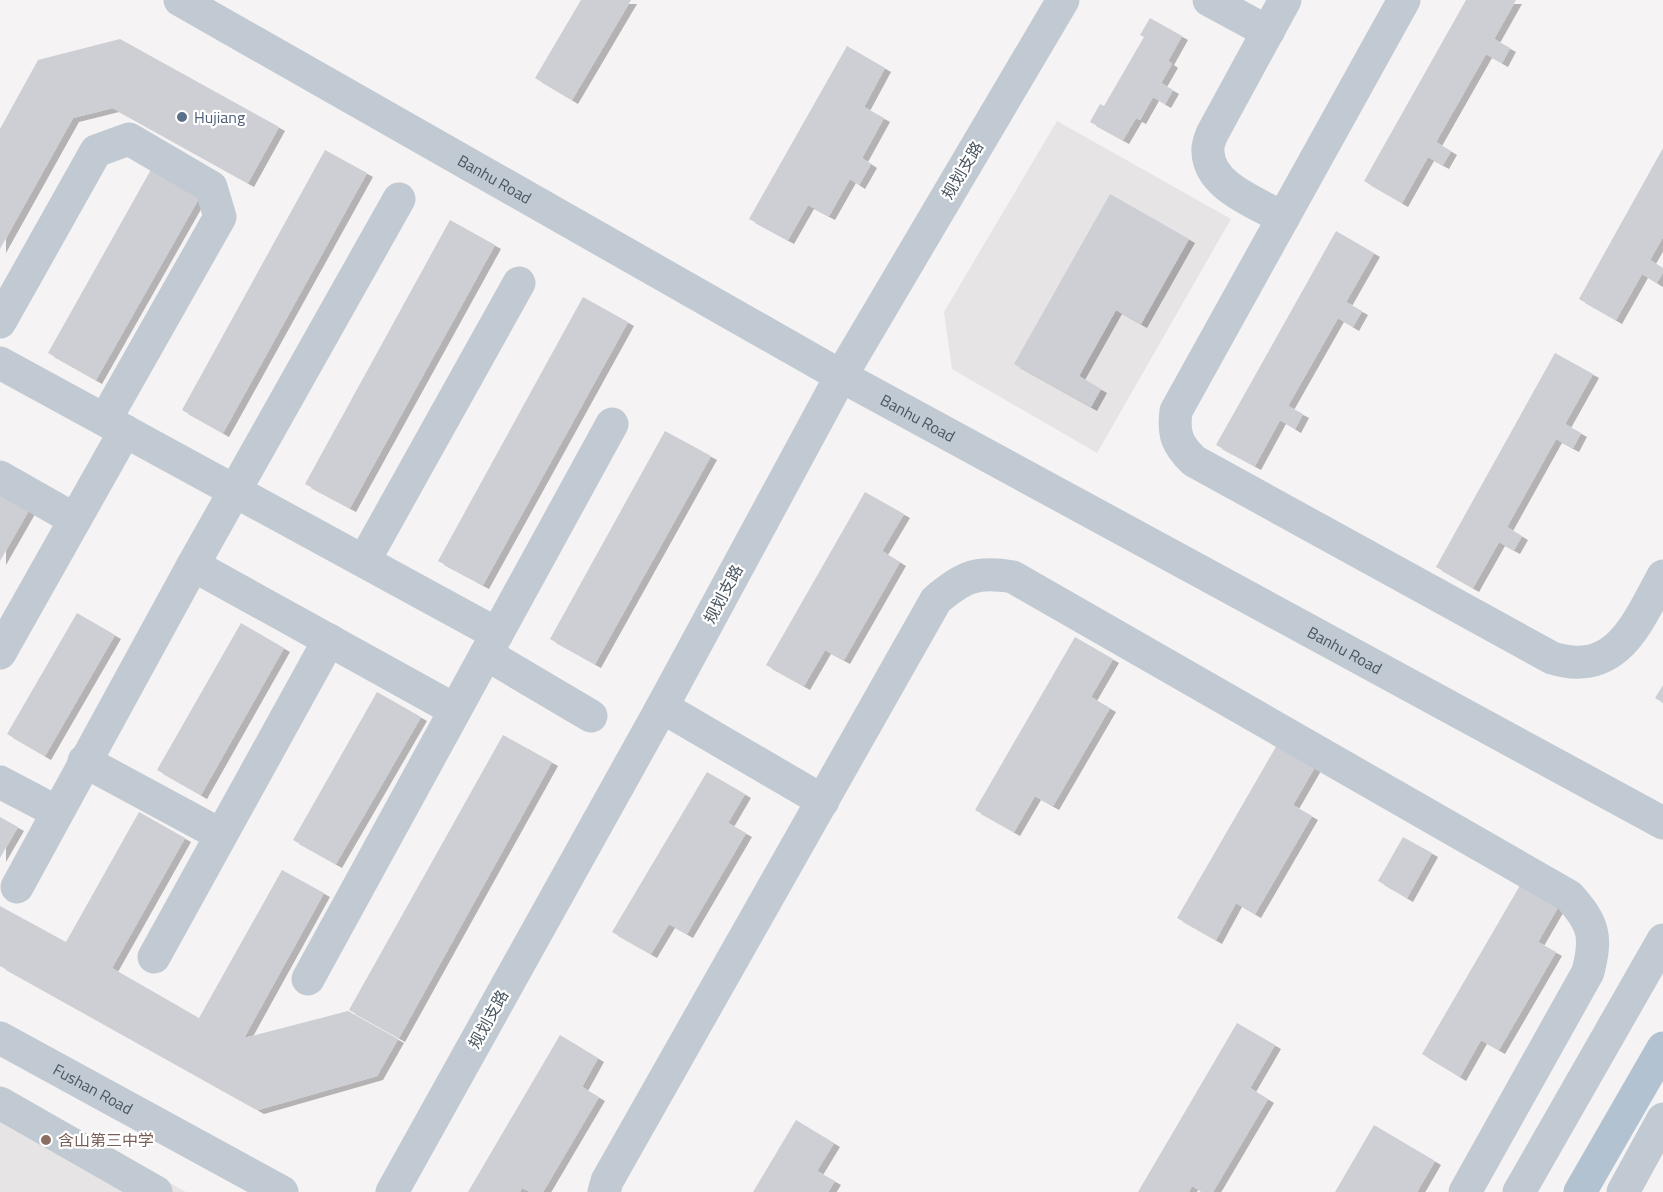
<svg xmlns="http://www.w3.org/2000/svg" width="1663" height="1192" viewBox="0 0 1663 1192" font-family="'Titillium Web','Noto Sans SC',sans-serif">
  <defs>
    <filter id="shadow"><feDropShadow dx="6" dy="4" stdDeviation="0" flood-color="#0004"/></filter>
  </defs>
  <rect width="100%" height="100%" fill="#f5f3f3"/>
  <path fill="#e6e4e5" d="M1057 121 1231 219 1097 453 952 369 944 312Z
    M0 1088 186 1192H0Z"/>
  <path fill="#cdcfd5" filter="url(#shadow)" d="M581 0H631L572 100 535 78Z
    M1466 0H1516L1494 39 1510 48 1502 63 1486 54 1436 142 1451 151 1443 165 1428 157 1402 203 1364 181Z
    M1150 18 1182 36 1168 61 1172 64 1161 83 1173 90 1165 104 1153 97 1140 120 1136 118 1123 140 1090 122 1100 104 1104 106 1144 37 1140 35Z
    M120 39 279 127 248 183 113 108 73 118 0 249V129L38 60Z
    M847 46 885 68 864 107 884 118 862 158 871 164 859 185 850 179 829 216 808 205 788 240 749 219Z
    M1663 148V237L1650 260 1663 268V272L1657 283 1642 274 1616 320 1579 299Z
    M325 150 367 173 223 433 182 410Z
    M153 166 202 193 96 380 48 353Z
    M1110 194 1189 239 1141 324 1116 310 1079 376 1101 389 1091 407 1014 364Z
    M450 220 495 245 350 508 305 484Z
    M1336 231 1374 253 1346 302 1362 311 1353 327 1338 318 1288 406 1303 414 1295 429 1280 420 1255 466 1216 445Z
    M583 297 628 322 483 585 438 561Z
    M1555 353 1593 374 1565 424 1581 433 1573 448 1556 439 1507 527 1522 536 1514 550 1499 542 1473 588 1436 567Z
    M665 431 711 456 595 664 550 639Z
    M0 487 32 505 0 561Z
    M865 492 904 514 882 551 900 562 844 660 825 650 804 686 766 665Z
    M77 613 115 635 45 756 7 734Z
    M241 623 284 648 201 795 157 770Z
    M1075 637 1113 659 1091 697 1110 708 1053 806 1035 796 1014 832 975 810Z
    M1663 685V703L1655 698Z
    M377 692 421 717 336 864 293 840Z
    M503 735 552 762 399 1038 349 1010Z
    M1277 745 1315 767 1293 805 1312 816 1255 914 1236 903 1216 940 1177 918Z
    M707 772 745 794 728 823 746 833 687 934 669 924 651 954 612 932Z
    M139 812 185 838 112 968 199 1018 282 870 324 893 244 1038 348 1011 398 1039 377 1076 258 1110 0 966V906L66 942Z
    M0 817 18 827 0 858Z
    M1403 837 1432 853 1407 898 1378 881Z
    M1522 882 1560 904 1538 942 1556 952 1499 1050 1481 1040 1460 1077 1422 1054Z
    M1237 1023 1275 1045 1250 1088 1268 1099 1213 1192H1202L1192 1186 1189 1192H1138Z
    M560 1035 598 1058 582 1087 599 1097 543 1192H530L522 1188 520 1192H468Z
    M796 1120 834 1143 817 1171 835 1181 828 1192H753Z
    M1374 1125 1435 1161 1417 1192H1335Z"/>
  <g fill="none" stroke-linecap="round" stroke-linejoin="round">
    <g stroke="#c1cad2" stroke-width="33">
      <path id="s1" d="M180 0 841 376 1663 823"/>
      <path d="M1209 0 1268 32"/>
      <path d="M1404 0 1176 411C1173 434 1177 445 1194 461L1552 658C1617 678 1637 623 1663 576"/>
      <path d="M1283 218C1258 203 1209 187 1208 152 1207 146 1210 139 1212 134L1285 0"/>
      <path d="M0 322 96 151 129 139 211 187 220 217 105 420"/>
      <path d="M0 363 497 634"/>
      <path d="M0 477 74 519"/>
      <path d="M364 561 519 283"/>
      <path d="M193 565 455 710"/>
      <path d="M0 653 125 431"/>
      <path d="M486 654 591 716"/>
      <path d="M662 707 823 801"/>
      <path d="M84 761 221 835"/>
      <path d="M0 782 57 812"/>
      <path d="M17 887 193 565 399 199"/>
      <path d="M154 957 329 640"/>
      <path d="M308 979 612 424"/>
      <path id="s2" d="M0 1038 282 1192"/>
      <path d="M0 1103 156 1192"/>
      <path d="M392 1192 662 707 841 376 1063 0"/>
      <path d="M604 1192 607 1181 936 600C964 576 977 571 1013 577L1569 896C1594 924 1597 936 1588 972L1465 1192"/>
      <path d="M1519 1192 1663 940"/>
      <path d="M1623 1192 1663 1119"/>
    </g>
    <path stroke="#b3c2d1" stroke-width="33" d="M1580 1192 1663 1048"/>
  </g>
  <circle fill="#5c6f8a" stroke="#fff" stroke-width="2" cx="182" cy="117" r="6"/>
  <circle fill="#8d6e63" stroke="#fff" stroke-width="2" cx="46" cy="1140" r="6"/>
  <g text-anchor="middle" stroke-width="4.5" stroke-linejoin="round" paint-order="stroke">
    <g font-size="16" fill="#4e5e75" stroke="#fff" text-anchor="start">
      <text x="194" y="123">Hujiang</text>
    </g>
    <g font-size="16" fill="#4a5661" stroke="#fff">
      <text transform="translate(962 170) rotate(-59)" y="6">规划支路</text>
      <text dy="6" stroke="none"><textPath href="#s1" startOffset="362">Banhu Road</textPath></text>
      <text dy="6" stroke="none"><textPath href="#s1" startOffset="848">Banhu Road</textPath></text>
      <text transform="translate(723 594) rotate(-62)" y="6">规划支路</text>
      <text dy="6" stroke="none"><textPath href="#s1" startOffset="1334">Banhu Road</textPath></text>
      <text transform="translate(488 1019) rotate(-61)" y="6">规划支路</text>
      <text dy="6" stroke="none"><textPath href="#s2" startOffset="106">Fushan Road</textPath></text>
    </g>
    <g font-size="16" fill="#785e54" stroke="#fff" text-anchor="start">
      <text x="58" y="1146">含山第三中学</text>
    </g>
  </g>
</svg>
